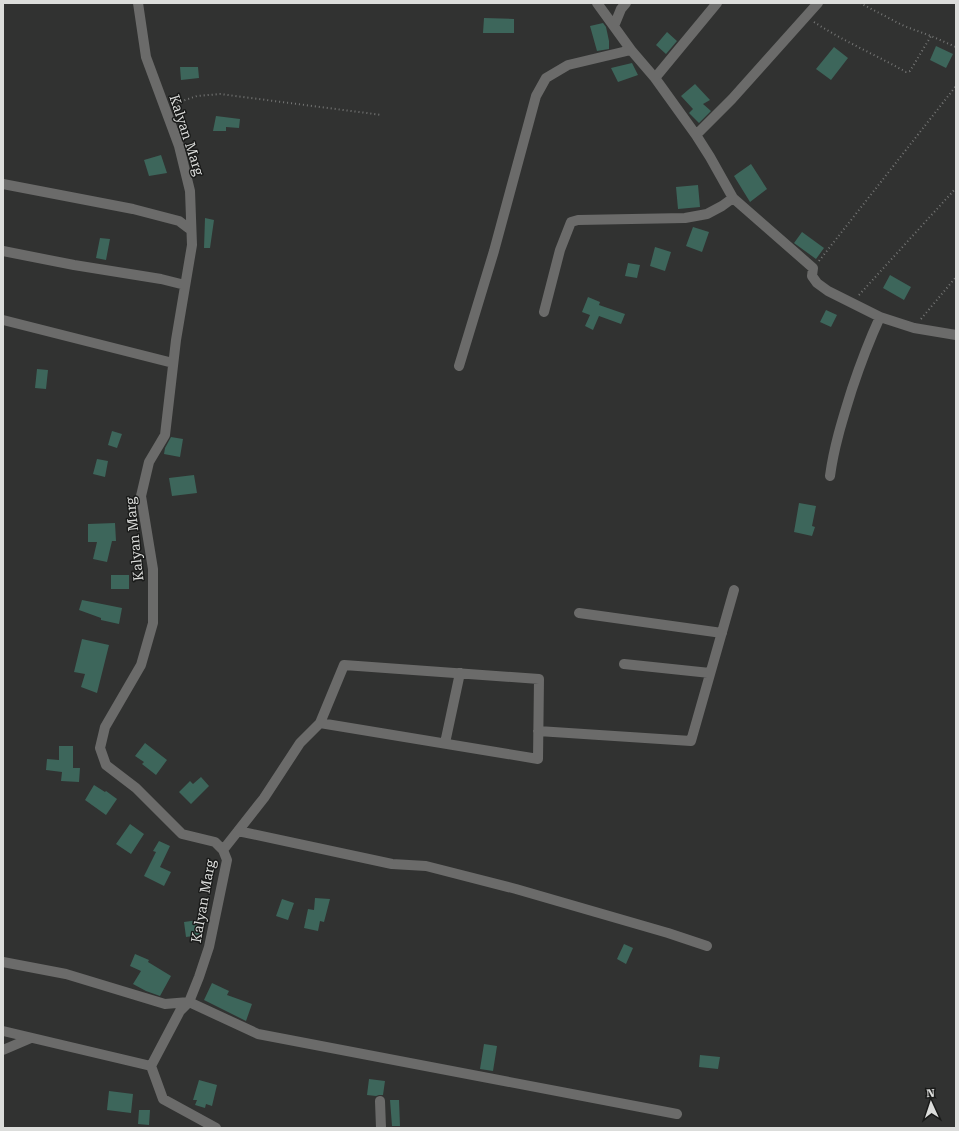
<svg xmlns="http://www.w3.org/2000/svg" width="959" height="1131" viewBox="0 0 959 1131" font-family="'Roboto Serif',serif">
  <rect width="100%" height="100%" fill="#313231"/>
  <path fill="#3d665b" d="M484 18 514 19V33H483Z
    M603 23 606 27 609 41V49L597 51 590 26Z
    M667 32 677 41 666 54 656 45Z
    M936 46 953 54 946 68 930 60Z
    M834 47 848 58 831 80 816 69Z
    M632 63 638 75 618 82 611 68Z
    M180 67H198L199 78 181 80Z
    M695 84 710 100 703 104 711 111 699 123 689 113 693 109 681 96Z
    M216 116 240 119 239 128 226 127V131H213Z
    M161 155 167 173 149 176 144 160Z
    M751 164 767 189 750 202 734 176Z
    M698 185 700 207 678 209 676 187Z
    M205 218 214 220 210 248H204Z
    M693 227 709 232 702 252 686 246Z
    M802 232 824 248 816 259 794 243Z
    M100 238 110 239 106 260 96 258Z
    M655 247 671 252 665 271 650 266Z
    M628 263 640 265 637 278 625 276Z
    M890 275 911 287 904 300 883 288Z
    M588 297 600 302 599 305 625 314 621 324 599 316 593 330 585 326 590 315 582 312Z
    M826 310 837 315 831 327 820 322Z
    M37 369 48 370 46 389 35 388Z
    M112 431 122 434 117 448 108 445Z
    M171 437 183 439 180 457 164 454 165 448Z
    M97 459 108 461 105 477 93 474Z
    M194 475 197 493 172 496 169 478Z
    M799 503 816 506 812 526 815 527 812 536 794 532Z
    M115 523 116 541H112L107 562 93 559 97 542H88V524Z
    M111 575H129V589H111Z
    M82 600 122 608 119 624 101 620V618L79 610Z
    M82 639 109 645 97 693 81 687 85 674 74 672Z
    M145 743 167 760 156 775 142 764 144 762 135 756Z
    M59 746H73V768H80L79 782 61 781 62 772 46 770 47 759 59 760Z
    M201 777 209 786 191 804 179 792 190 781 193 784Z
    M94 785 105 792 106 791 117 799 106 815 85 800Z
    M130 824 144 834 131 854 116 844Z
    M159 841 170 846 160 867 171 872 164 886 144 876 156 852 153 851Z
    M315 898 330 899 324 922 320 921 318 931 304 928 308 909 314 910Z
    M282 899 294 903 288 920 276 916Z
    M198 920 200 935 186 937 184 922Z
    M624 944 633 948 626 964 617 959Z
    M135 954 149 960 148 962 171 976 160 996 146 991 133 984 141 971 130 966Z
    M212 983 229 991 227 995 252 1004 246 1021 204 1000Z
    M484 1044 497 1046 493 1071 480 1069Z
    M700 1055 720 1057 718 1069 699 1067Z
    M369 1079 385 1081 383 1095H379L376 1096 367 1095Z
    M199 1080 217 1085 212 1106 206 1104 205 1108 195 1105 197 1100H193Z
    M109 1091 133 1094 131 1113 107 1110Z
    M390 1100H399L400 1126H392Z
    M139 1110H150L149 1125 138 1124Z"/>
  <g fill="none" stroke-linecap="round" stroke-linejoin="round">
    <path stroke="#757675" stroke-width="2" stroke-dasharray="1 3" stroke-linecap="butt" d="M860 3 904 26 931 36 956 47
      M814 22C843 41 876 55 906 72L910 71 931 36
      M173 104 197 96 220 94 382 115
      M819 261 956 86
      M859 295 956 188
      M921 319 956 277"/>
    <path stroke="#6b6b6a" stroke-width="10" d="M138 3 146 57 179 146 190 191 192 245 176 340 165 435 149 462 141 496 153 569V623L141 665 105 727 100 748 106 765 136 788 182 834 215 842 223 850 227 860 209 947 199 977 189 1002 180 1011 151 1066 163 1099 216 1128
      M597 3 631 50 655 78 696 135 710 157 733 198 813 268 812 276 817 283 828 291 880 317 914 328 956 335
      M614 26 621 9 626 3
      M655 78 717 3
      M696 135 732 99 818 3
      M3 184 133 209 179 221 191 230
      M3 251 74 265 161 279 185 285
      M544 312 560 250 571 222 578 220 685 218 707 214 722 206 733 198
      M3 320 173 363
      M459 366 494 251 536 96 546 78 568 65 631 50
      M830 476C834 446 843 418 852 389 860 365 869 341 880 317
      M579 613 722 633
      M624 664 710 673
      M538 731 691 741 734 590
      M445 743 460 673
      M238 831 392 864 426 866 516 889 668 933 707 946
      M223 850 264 798 300 743 320 723 344 665 539 679 538 759 320 723
      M3 962 66 974 165 1004 189 1002 258 1034 677 1114
      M3 1031 151 1066
      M3 1050 31 1038
      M380 1101 381 1128"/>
  </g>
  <g text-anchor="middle" stroke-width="3" stroke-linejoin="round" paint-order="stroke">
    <g font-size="14" fill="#dcdddb" stroke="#191a19">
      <text transform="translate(187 135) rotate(72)" y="5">Kalyan Marg</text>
      <text transform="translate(134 539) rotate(-96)" y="5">Kalyan Marg</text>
      <text transform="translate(203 901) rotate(-80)" y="5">Kalyan Marg</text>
    </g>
  </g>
  <rect width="959" height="1131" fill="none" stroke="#dcdddb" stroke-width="8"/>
  <g transform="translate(931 1103) rotate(357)" stroke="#191a19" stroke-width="3" paint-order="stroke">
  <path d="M0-3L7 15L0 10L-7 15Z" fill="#dcdddb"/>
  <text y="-6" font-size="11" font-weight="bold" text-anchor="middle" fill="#dcdddb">N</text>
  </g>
</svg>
